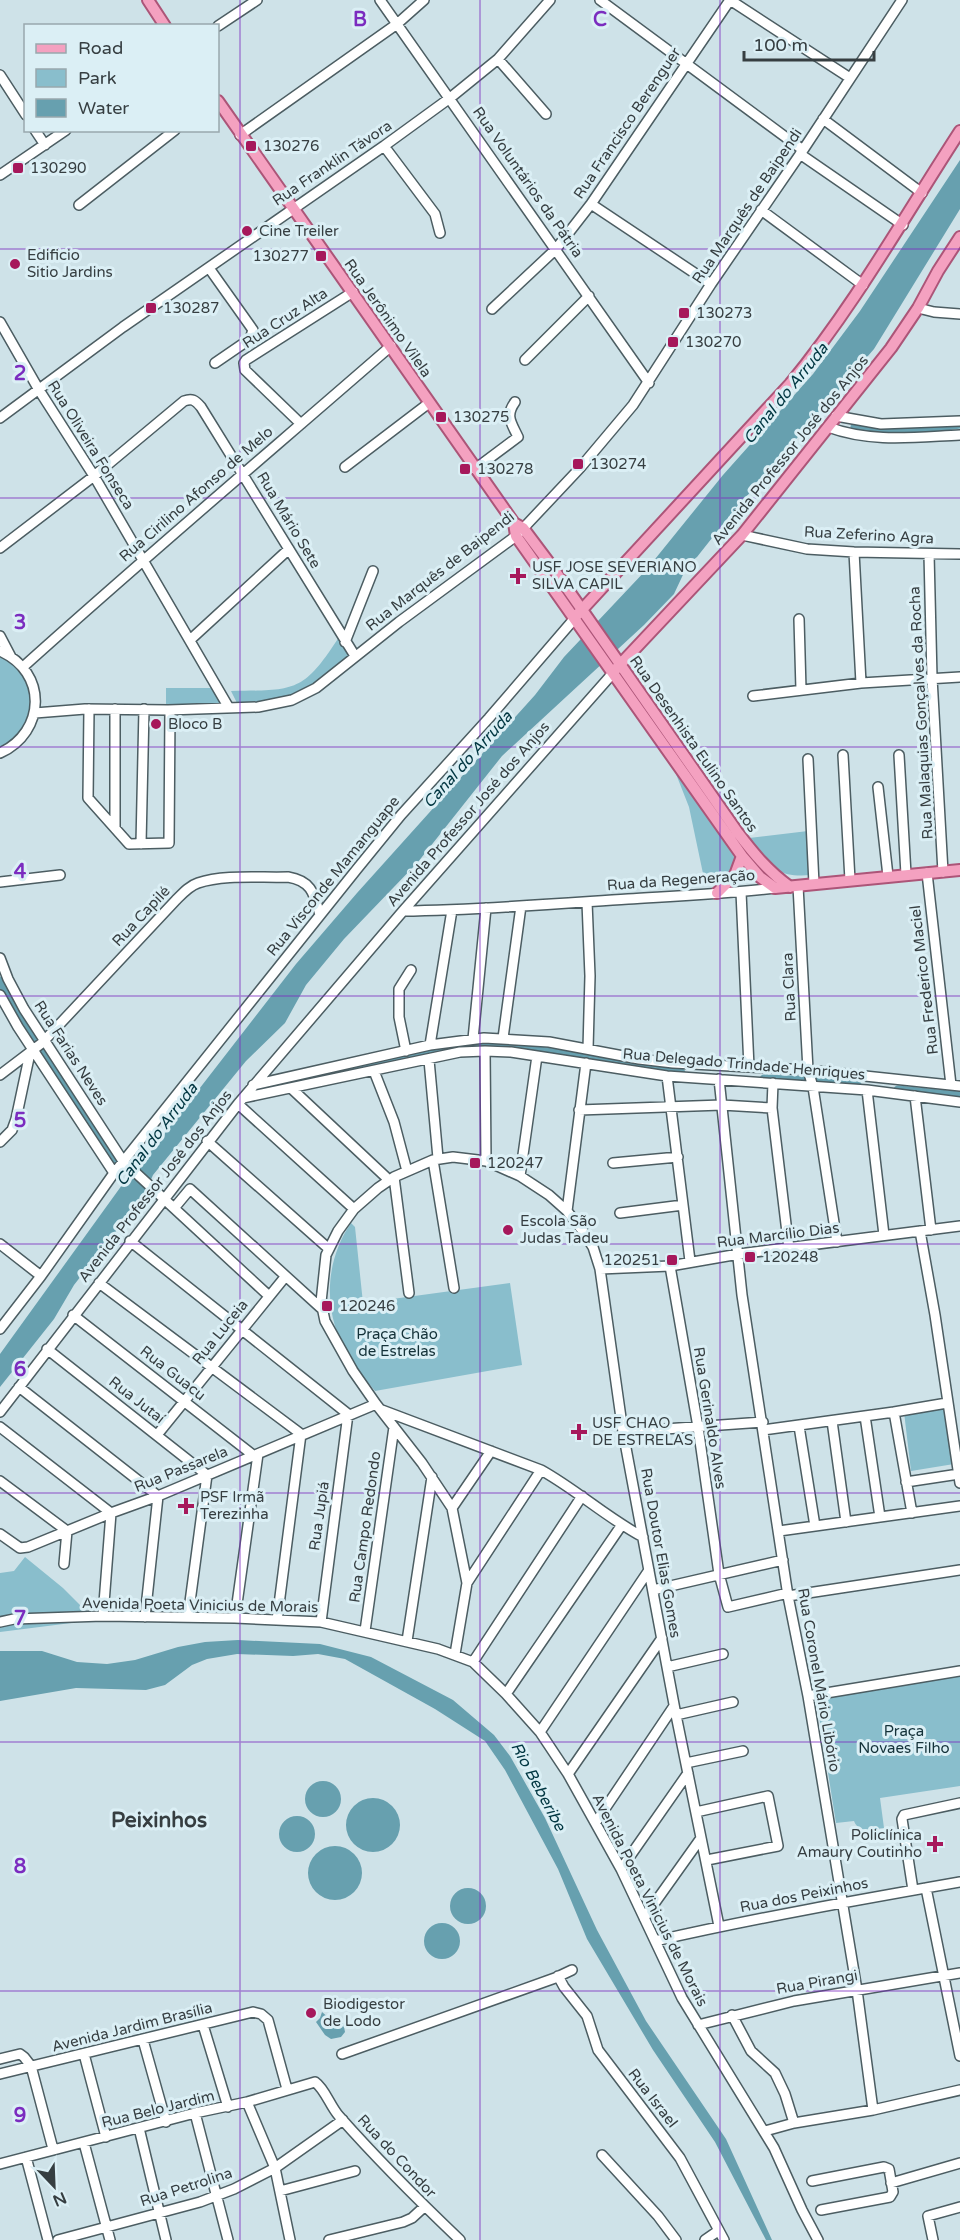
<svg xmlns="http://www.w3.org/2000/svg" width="960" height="2240" viewBox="0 0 960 2240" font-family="'Varela Round',sans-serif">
  <rect width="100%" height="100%" fill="#cee2e8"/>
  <path fill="#89becc" d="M339 637 349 654 347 660 313 688 282 701 238 705 231 691C295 690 303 693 339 637Z
    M0 651 32 683 33 719 0 753Z
    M166 688H215L223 703 218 705H166Z
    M679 771C691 789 735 844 735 862 734 871 729 876 723 882L705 883 689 807 676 774Z
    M808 831 811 875C774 878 770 865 749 838Z
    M351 1223 355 1227 363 1303 510 1283 522 1365 375 1391C366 1380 357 1370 350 1358 323 1317 323 1264 351 1223Z
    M945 1405 954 1464 911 1471 904 1412Z
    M25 1557 63 1588 95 1620 0 1632V1573L14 1571Z
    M960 1674V1786L880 1798 884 1828C872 1829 859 1834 854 1821L836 1823 817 1703 819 1700Z"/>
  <path fill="#67a0af" d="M960 160V209L874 349 727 519 697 557 688 564 674 594 644 625 502 756 418 862 344 939 306 985 285 1023 246 1061 153 1175 144 1195 74 1285 54 1319 0 1387V1354L122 1185 141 1164 296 964 357 893 535 695 564 657 647 569 723 475 813 374 860 311Z
    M238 1640 320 1644 371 1657 453 1700 494 1735 510 1756 545 1818 597 1930 646 2021 726 2139 772 2240H766L715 2142 653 2050 587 1939 558 1869 505 1770 485 1741 435 1709 345 1659 318 1654 293 1656 237 1654 207 1659 192 1665 165 1685 146 1690 76 1688 0 1701V1651H42L77 1662 107 1664 135 1660 178 1647 205 1642Z
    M305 1799a18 18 0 1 1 36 0a18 18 0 1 1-36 0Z
    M346 1825a27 27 0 1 1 54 0a27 27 0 1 1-54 0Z
    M279 1834a18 18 0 1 1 36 0a18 18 0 1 1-36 0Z
    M308 1873a27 27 0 1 1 54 0a27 27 0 1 1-54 0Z
    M450 1906a18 18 0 1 1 36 0a18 18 0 1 1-36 0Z
    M424 1941a18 18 0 1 1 36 0a18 18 0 1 1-36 0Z
    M322 2012 330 2019 337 2018 343 2022 345 2032 341 2037 331 2039 325 2035 316 2022 320 2018Z"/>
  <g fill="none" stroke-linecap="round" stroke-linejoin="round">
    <path stroke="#67a0af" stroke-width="9" d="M855 427C882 434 890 430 917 428 931 427 945 427 960 424
      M0 981 4 992 113 1160
      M339 1070 430 1051 477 1045 514 1047 681 1073
      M764 1079 813 1081 857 1085
      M898 1090 960 1096"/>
    <defs>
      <path id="minor" d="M380 0 649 383
        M600 0 803 150
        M730 0 850 78
        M218 26 257 0
        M498 59 546 114
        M0 75 26 115
        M823 119 922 193
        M35 130 45 145
        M240 135 397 24 424 0
        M384 146 435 214 440 233
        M800 154 903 225
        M0 175 66 130
        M591 204 711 284
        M79 205 175 130
        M761 210 863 285
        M209 268 253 330 250 339 215 363
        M918 308 934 312 960 314
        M492 309 556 249 591 204 730 0
        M0 322 39 390 94 476 229 708
        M525 360 589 296
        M836 416 881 424 960 421
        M0 418 123 327 384 146 450 98 498 59 550 0
        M301 424 245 370 244 363 246 360 353 292
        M828 427C871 443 915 437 960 435
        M345 467 429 403
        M475 469 518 437C511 422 505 416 515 402
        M742 535 807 549 854 552 960 554
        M0 548 94 476 184 401C192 398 195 400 201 407L355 656
        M854 552 861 683
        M929 554 932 678 943 872
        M799 619 801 690
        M0 636 11 657
        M190 640 289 549
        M345 642 373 571
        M0 651C48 672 46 732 0 753
        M23 667C144 558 268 453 391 346
        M753 696 861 683 960 677
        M89 709 88 798 129 844 169 843 170 710
        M35 713 85 709 168 710 258 707 292 700 316 688 399 622 516 536 580 468 633 405 711 284 803 150 902 0
        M843 755 850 880
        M899 755 906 874
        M808 759 814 884
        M878 787 888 876
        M115 828V709
        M141 844 144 709
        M927 873 951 1085
        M0 882 60 875
        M798 886 808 1070 813 1087 837 1242
        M741 892 749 1067
        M587 902 590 976 588 1049
        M403 911C478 910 553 904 628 899 677 896 726 894 775 888
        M0 958 8 979 24 1009 123 1161 269 1296
        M0 995 18 1027 114 1173
        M503 1038 521 906
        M473 1039 486 908
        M430 1045 452 910
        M406 1051 399 1017V989L411 970
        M485 1051 486 1161
        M429 1060 438 1158
        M374 1071 394 1122 407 1171
        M0 1075 42 1043 176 900C183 893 189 886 198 883 224 874 261 878 288 877 312 881 314 894 320 915
        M667 1076 690 1261
        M719 1079 742 1295 788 1596 808 1696 857 1990 873 2110
        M773 1083 772 1108 789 1249
        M253 1085 430 1045 484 1038 549 1042 639 1059 673 1063 808 1070 960 1086
        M292 1089 389 1180
        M867 1090 884 1235
        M915 1096 931 1230
        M243 1098 460 1052 485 1051 511 1052 667 1076 867 1090 960 1102
        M238 1104 354 1209
        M579 1110 722 1105 772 1108
        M207 1141 329 1249
        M0 1142 12 1130 16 1119 30 1053
        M433 1160 454 1288
        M613 1163 678 1157
        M520 1176 537 1056
        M394 1177 409 1293
        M175 1207 190 1189 322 1309
        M567 1211 586 1063
        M620 1213 683 1205
        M920 1231 935 1315 960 1483
        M130 1241 348 1414 321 1622
        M0 1244 41 1276
        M670 1266 698 1427 719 1574 728 1607 788 1593
        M600 1269 670 1266 739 1254 960 1226
        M99 1283 301 1434 277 1620
        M73 1315 253 1455
        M0 1329 41 1276 114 1173 357 869 401 815 489 718 575 618
        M47 1349 207 1475 188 1617
        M19 1387 158 1496 145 1617
        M382 1410 541 1470C577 1490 607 1518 643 1537
        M0 1412 238 1104 403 911 613 673
        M894 1412 912 1513
        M865 1416 880 1517
        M832 1421 846 1522
        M799 1426 815 1526
        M0 1427 111 1513 103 1616
        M763 1430 894 1412 947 1403
        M623 1432 763 1422
        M157 1435 285 1277
        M0 1481 67 1531 64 1564
        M906 1482 959 1474
        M452 1508 491 1451
        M779 1531 960 1506
        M0 1534 20 1548 28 1547 111 1513 158 1496 376 1404
        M467 1583 541 1470
        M653 1590 783 1560
        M788 1596 960 1570
        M235 1618 258 1454
        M0 1622 14 1619 103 1616 235 1618 321 1622 438 1649 473 1662 506 1694 540 1732 568 1774 621 1869 682 1998 774 2148 802 2210 818 2240
        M365 1631 394 1427
        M407 1641 432 1477
        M455 1654 467 1583 452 1508 422 1463 376 1404 353 1371 325 1321 321 1302 326 1255 338 1231 354 1209 378 1188 394 1177 433 1160 453 1157 486 1161 520 1176 549 1195 567 1211 582 1230 593 1247 600 1269 623 1432 676 1715 719 1926
        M473 1662 582 1496
        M667 1667 723 1654
        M506 1694 621 1526
        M808 1696 960 1671
        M676 1715 733 1702
        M540 1732 649 1570
        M686 1763 743 1751
        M568 1774 662 1638
        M696 1812 768 1796 778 1846 707 1860
        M596 1822 674 1706
        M621 1869 688 1773
        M926 1888 960 2056
        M913 1890 902 1819 904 1815 960 1803
        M644 1918 701 1838
        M655 1941C756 1918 858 1900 960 1882
        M558 1976 564 1987 587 2016 598 2050 680 2158 724 2240
        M732 2015 751 2051 775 2073 785 2094 794 2123
        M203 2025 228 2107
        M698 2025 794 2001 960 1973
        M143 2040 166 2122
        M84 2054 106 2137
        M342 2054 555 1978 572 1970
        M0 2059 20 2054 24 2057 31 2066 53 2149
        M0 2074 253 2012 261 2014 268 2020 287 2089
        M247 2102 275 2168 290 2240
        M195 2113 228 2240
        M139 2128 166 2240
        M765 2131 794 2123 873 2110 960 2090
        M84 2143 110 2240
        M602 2155 658 2216 676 2240
        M26 2157 48 2240
        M0 2164 195 2113 247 2102 315 2082C325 2089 330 2106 339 2116 377 2159 418 2200 460 2240
        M812 2181 884 2167 889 2169 893 2192 890 2197 821 2210
        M891 2183 960 2163
        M280 2191 355 2171
        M58 2240 200 2202 234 2189 275 2168 343 2120
        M329 2240 403 2222 412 2218 424 2207
        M705 2240 718 2231
        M933 2240 928 2216 960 2207"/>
      <path id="major" d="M148 0 165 26
        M218 101 514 523 523 528 550 564 738 833C754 854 768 871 790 887
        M514 523 516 536 742 856 760 877 775 888 960 870
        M577 615 790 384C855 305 904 217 960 131
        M615 670 742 535 891 348 918 308 938 271 960 237
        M717 893 735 875 742 856"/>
    </defs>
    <use href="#minor" stroke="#4c5d62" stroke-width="12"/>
    <use href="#major" stroke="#ac5578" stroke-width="14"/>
    <use href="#minor" stroke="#fff" stroke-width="9"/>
    <use href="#major" stroke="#f4a1c0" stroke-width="10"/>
  </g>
  <path fill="none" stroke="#7b2cbf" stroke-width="1.5" stroke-opacity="0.55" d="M240 0V2240M480 0V2240M720 0V2240M0 249H960M0 498H960M0 747H960M0 996H960M0 1244H960M0 1493H960M0 1742H960M0 1991H960"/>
  <g fill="#a6185b" stroke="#dbeff5" stroke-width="2">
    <rect x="245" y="140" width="12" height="12" rx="3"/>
    <rect x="12" y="162" width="12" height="12" rx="3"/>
    <circle cx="247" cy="231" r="6"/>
    <rect x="315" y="250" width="12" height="12" rx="3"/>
    <circle cx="15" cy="264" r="6"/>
    <rect x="145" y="302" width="12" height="12" rx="3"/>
    <rect x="678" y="307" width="12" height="12" rx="3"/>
    <rect x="667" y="336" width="12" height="12" rx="3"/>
    <rect x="435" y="411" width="12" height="12" rx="3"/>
    <rect x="572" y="458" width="12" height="12" rx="3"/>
    <rect x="459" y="463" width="12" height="12" rx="3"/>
    <path d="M515 567h6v6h6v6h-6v6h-6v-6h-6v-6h6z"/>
    <circle cx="156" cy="724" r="6"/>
    <rect x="469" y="1157" width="12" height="12" rx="3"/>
    <circle cx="508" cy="1230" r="6"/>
    <rect x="744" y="1251" width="12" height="12" rx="3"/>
    <rect x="666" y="1254" width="12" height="12" rx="3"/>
    <rect x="321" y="1300" width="12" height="12" rx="3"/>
    <path d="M576 1423h6v6h6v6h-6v6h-6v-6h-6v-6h6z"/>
    <path d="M183 1497h6v6h6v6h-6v6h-6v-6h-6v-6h6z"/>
    <path d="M932 1835h6v6h6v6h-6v6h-6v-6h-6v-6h6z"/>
    <circle cx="311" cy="2013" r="6"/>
  </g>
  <g text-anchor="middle" stroke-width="6" stroke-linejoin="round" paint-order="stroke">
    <g font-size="15" fill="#363e41" stroke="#dbeff5">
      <text transform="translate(627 123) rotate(-56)" y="5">Rua Francisco Berenguer</text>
      <text transform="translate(332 163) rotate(-34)" y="5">Rua Franklin Távora</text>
      <text transform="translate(528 182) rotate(55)" y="5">Rua Voluntários da Pátria</text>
      <text transform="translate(747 206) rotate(-56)" y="5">Rua Marquês de Baipendi</text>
      <text transform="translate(285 318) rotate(-33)" y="5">Rua Cruz Alta</text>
      <text transform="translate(388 318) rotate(55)" y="5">Rua Jerônimo Vilela</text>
      <text transform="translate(91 445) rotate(58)" y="5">Rua Oliveira Fonseca</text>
      <text transform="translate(790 450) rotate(-51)" y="5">Avenida Professor José dos Anjos</text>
      <text transform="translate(196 494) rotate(-41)" y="5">Rua Cirilino Afonso de Melo</text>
      <text transform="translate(289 520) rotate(59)" y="5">Rua Mário Sete</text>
      <text transform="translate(869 535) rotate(3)" y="5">Rua Zeferino Agra</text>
      <text transform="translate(440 571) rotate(-38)" y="5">Rua Marquês de Baipendi</text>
      <text transform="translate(921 713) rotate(-93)" y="5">Rua Malaquias Gonçalves da Rocha</text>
      <text transform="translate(694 744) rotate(55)" y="5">Rua Desenhista Eulino Santos</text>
      <text transform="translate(468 814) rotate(-49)" y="5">Avenida Professor José dos Anjos</text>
      <text transform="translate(333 876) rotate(-51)" y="5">Rua Visconde Mamanguape</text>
      <text transform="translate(681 880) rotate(-4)" y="5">Rua da Regeneração</text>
      <text transform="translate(141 916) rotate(-47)" y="5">Rua Capilé</text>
      <text transform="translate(924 980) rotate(-97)" y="5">Rua Frederico Maciel</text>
      <text transform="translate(789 987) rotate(-93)" y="5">Rua Clara</text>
      <text transform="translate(71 1053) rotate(57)" y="5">Rua Farias Neves</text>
      <text transform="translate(744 1064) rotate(5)" y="5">Rua Delegado Trindade Henriques</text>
      <text transform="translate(155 1186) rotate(-52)" y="5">Avenida Professor José dos Anjos</text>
      <text transform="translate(778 1235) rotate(-7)" y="5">Rua Marcílio Dias</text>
      <text transform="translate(220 1332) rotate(-51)" y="5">Rua Luceia</text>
      <text transform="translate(173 1373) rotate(38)" y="5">Rua Guacu</text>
      <text transform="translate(137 1400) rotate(38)" y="5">Rua Jutaí</text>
      <text transform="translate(710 1418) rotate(81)" y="5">Rua Gerinaldo Alves</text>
      <text transform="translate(181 1469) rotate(-22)" y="5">Rua Passarela</text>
      <text transform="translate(319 1516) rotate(-82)" y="5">Rua Jupiá</text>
      <text transform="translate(365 1527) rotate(-82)" y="5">Rua Campo Redondo</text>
      <text transform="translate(661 1553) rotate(80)" y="5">Rua Doutor Elias Gomes</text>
      <text transform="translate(200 1605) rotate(1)" y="5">Avenida Poeta Vinicius de Morais</text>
      <text transform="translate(819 1680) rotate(80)" y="5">Rua Coronel Mário Libório</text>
      <text transform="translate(804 1895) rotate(-11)" y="5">Rua dos Peixinhos</text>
      <text transform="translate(650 1900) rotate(63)" y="5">Avenida Poeta Vinicius de Morais</text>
      <text transform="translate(817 1982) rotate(-10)" y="5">Rua Pirangi</text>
      <text transform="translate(132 2027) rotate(-14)" y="5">Avenida Jardim Brasília</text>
      <text transform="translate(653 2098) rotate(52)" y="5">Rua Israel</text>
      <text transform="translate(158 2109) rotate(-14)" y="5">Rua Belo Jardim</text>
      <text transform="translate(397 2156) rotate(47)" y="5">Rua do Condor</text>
      <text transform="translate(186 2187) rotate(-18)" y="5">Rua Petrolina</text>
    </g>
    <g font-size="15" fill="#363e41" stroke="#dbeff5" text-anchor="start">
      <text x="263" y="151">130276</text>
      <text x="30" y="173">130290</text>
      <text x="259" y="236">Cine Treiler</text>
      <text x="27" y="260">Edificio<tspan x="27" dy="17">Sitio Jardins</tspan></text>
      <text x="309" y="261" text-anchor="end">130277</text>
      <text x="163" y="313">130287</text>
      <text x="696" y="318">130273</text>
      <text x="685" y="347">130270</text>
      <text x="453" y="422">130275</text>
      <text x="590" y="469">130274</text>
      <text x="477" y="474">130278</text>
      <text x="532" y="572">USF JOSE SEVERIANO<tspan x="532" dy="17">SILVA CAPIL</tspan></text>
      <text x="168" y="729">Bloco B</text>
      <text x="487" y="1168">120247</text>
      <text x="520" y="1226">Escola São<tspan x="520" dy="17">Judas Tadeu</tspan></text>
      <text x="762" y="1262">120248</text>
      <text x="660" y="1265" text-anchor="end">120251</text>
      <text x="339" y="1311">120246</text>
      <text x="592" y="1428">USF CHAO<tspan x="592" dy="17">DE ESTRELAS</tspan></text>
      <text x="200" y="1502">PSF Irmã<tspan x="200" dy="17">Terezinha</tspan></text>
      <text x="922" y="1840" text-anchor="end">Policlínica<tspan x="922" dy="17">Amaury Coutinho</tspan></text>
      <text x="323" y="2009">Biodigestor<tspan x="323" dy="17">de Lodo</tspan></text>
    </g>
    <g font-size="15" fill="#143239" stroke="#dbeff5">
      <text x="397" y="1339">Praça Chão<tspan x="397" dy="17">de Estrelas</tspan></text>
      <text x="904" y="1736">Praça<tspan x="904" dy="17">Novaes Filho</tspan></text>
    </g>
    <g font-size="16" font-style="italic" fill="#003641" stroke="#dbeff5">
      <text transform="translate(785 393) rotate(-51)" y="6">Canal do Arruda</text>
      <text transform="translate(467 759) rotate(-48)" y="6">Canal do Arruda</text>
      <text transform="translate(156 1134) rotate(-53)" y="6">Canal do Arruda</text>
      <text transform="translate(539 1786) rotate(62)" y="6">Rio Beberibe</text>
    </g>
    <g font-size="21" font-weight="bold" fill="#363e41" stroke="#dbeff5">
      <text x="159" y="1827">Peixinhos</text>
    </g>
  </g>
  <g font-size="20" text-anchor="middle" font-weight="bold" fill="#7b2cbf" stroke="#dbeff5" stroke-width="6" stroke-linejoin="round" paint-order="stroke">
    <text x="360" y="26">B</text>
    <text x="600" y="26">C</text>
    <text x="20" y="380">2</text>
    <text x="20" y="629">3</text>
    <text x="20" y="878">4</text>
    <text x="20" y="1127">5</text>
    <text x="20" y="1376">6</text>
    <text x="20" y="1625">7</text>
    <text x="20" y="1873">8</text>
    <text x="20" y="2122">9</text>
  </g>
  <rect x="24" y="24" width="195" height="108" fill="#dbeff5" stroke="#99a8ad" stroke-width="1.5"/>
  <rect x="36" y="44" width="30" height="9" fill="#f4a1c0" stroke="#99a8ad" stroke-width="1.5"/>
  <text x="78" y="54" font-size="18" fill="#363e41">Road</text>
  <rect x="36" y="69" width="30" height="18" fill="#89becc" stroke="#99a8ad" stroke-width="1.5"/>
  <text x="78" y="84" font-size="18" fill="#363e41">Park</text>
  <rect x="36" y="99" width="30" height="18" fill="#67a0af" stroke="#99a8ad" stroke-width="1.5"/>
  <text x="78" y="114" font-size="18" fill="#363e41">Water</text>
  <g transform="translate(54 2186) rotate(157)" stroke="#dbeff5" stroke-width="4.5" paint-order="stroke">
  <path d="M0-4.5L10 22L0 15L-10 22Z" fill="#363e41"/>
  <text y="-9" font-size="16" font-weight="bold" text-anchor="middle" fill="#363e41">N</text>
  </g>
  <path d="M744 51v9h130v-9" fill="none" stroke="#363e41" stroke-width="3"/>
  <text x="753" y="51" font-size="18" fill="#363e41" stroke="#dbeff5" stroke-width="4.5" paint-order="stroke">100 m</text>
</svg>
